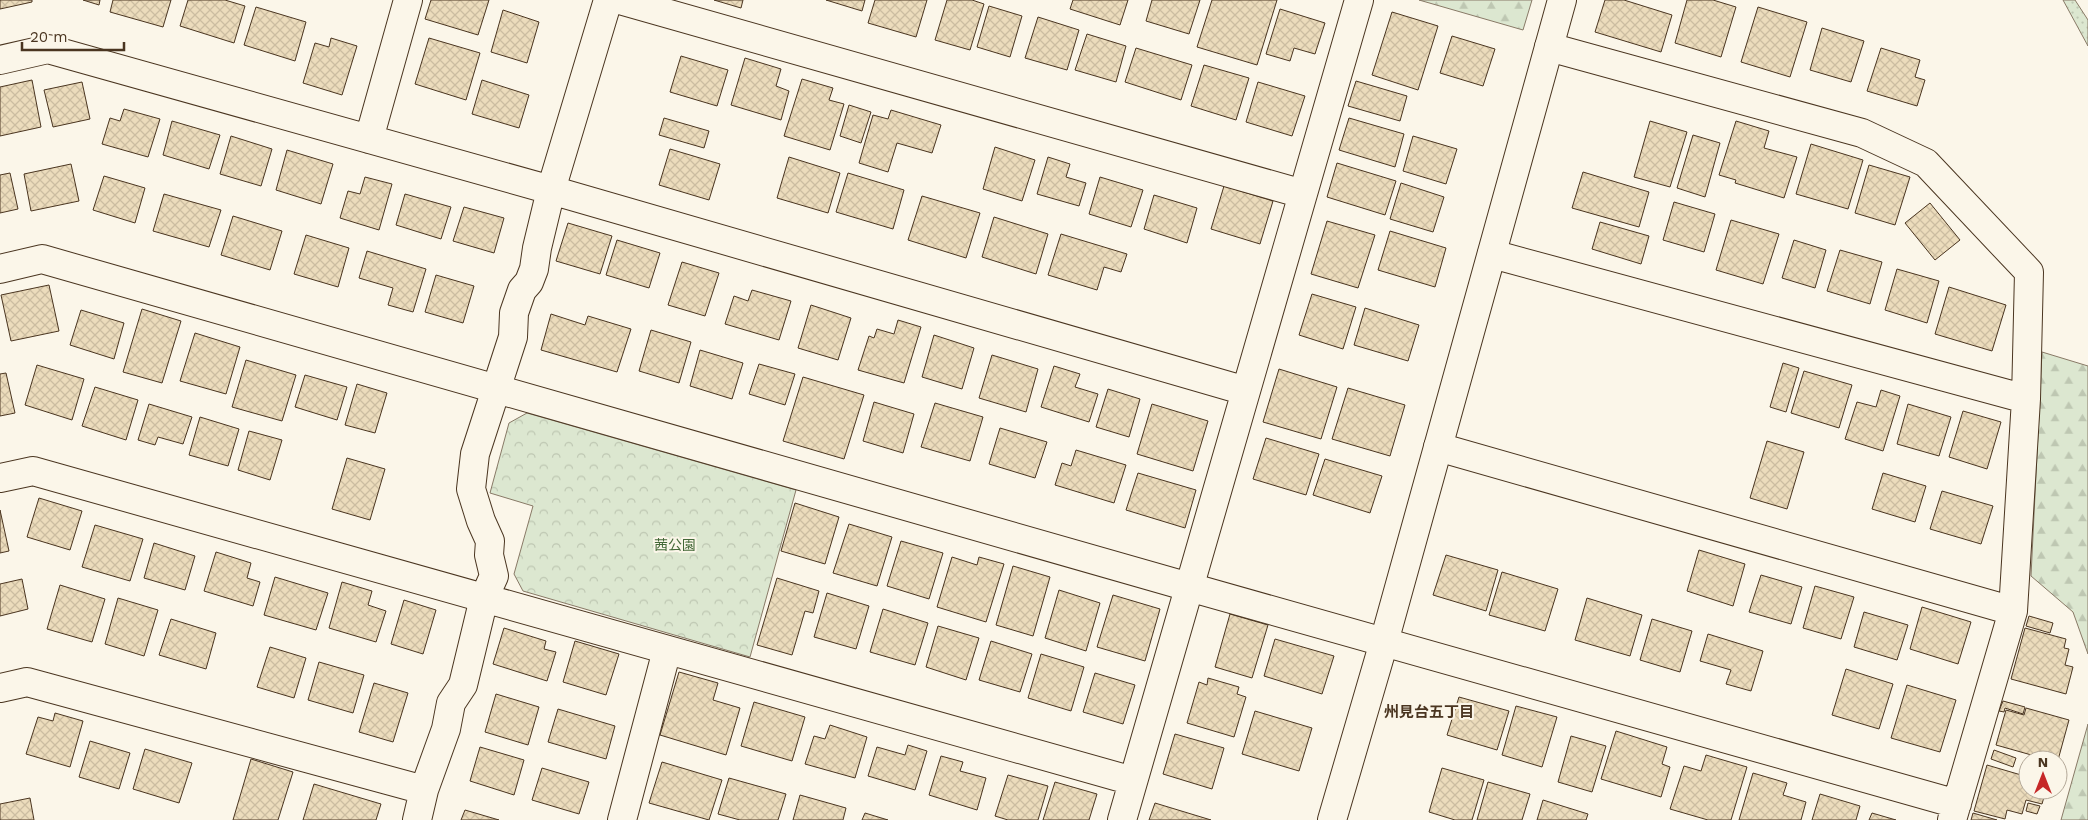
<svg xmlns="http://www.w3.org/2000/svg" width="2088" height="820" viewBox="0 0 2088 820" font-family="'Work Sans','Noto Sans JP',sans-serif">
  <defs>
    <pattern id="grass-dots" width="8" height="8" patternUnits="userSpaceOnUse" patternTransform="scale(1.25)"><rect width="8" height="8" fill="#dce7d0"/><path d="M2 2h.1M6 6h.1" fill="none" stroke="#bec7b2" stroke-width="1.8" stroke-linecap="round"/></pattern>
    <pattern id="forest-firs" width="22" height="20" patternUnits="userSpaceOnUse" patternTransform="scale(1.25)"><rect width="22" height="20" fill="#dce7d0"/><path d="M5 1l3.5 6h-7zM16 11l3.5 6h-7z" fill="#bec7b2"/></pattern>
    <pattern id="park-crowns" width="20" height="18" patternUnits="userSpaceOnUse" patternTransform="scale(1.25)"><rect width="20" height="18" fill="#dce7d0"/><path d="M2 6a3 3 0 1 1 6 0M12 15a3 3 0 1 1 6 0" fill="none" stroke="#bec7b2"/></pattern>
    <pattern id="building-cross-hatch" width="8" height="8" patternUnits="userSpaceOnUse" patternTransform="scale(1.25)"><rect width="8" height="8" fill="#ecdcbc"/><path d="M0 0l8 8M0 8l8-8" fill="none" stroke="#ccbda1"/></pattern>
  </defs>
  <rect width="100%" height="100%" fill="#fbf6e9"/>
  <path fill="url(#grass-dots)" stroke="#887966" d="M2063 0H2075L2088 20V46Z"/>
  <path fill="url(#forest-firs)" stroke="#887966" d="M1419 0H1532L1523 30Z
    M2042 352 2088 366V654L2073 612 2031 576Z
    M2088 724V820H2061Z"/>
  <path fill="url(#park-crowns)" stroke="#887966" d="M527 413 796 490 750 657 523 591 514 574 533 506 490 493 509 423Z"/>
  <path fill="url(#building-cross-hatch)" stroke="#4a3520" d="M0 0H32V2L0 9Z
    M83 0H100L99 5Z
    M113 0H171L163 27 110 12Z
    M188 0H225L245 6 234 43 180 26Z
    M431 0H489L478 35 425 19Z
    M714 0H743L741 8Z
    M826 0H865L862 11Z
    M875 0H927L916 37 868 23Z
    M947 0H972L984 4 970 50 935 40Z
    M1073 0H1128L1120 25 1070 9Z
    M1152 0H1200L1189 34 1146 21Z
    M1212 0H1277L1257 65 1197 47Z
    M1605 0H1624L1672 15 1661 52 1595 32Z
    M1687 0H1713L1736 7 1721 57 1675 43Z
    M989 6 1022 16 1010 57 977 47Z
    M256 7 306 22 295 61 244 45Z
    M1758 7 1807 22 1790 77 1741 62Z
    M1280 9 1325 23 1315 54 1294 48 1290 61 1266 54Z
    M503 10 539 22 527 63 491 52Z
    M1392 12 1438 26 1418 90 1372 75Z
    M1038 17 1079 30 1067 70 1025 58Z
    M1822 28 1864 41 1851 82 1810 70Z
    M1087 34 1126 46 1116 82 1075 70Z
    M1452 36 1495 49 1483 86 1440 73Z
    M331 38 357 46 342 95 303 83 315 43 329 47Z
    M429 38 480 53 466 100 415 84Z
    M1136 48 1192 65 1181 100 1125 82Z
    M1881 48 1920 60 1915 77 1925 80 1917 106 1867 91Z
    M681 56 728 70 717 106 670 92Z
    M745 58 781 69 776 86 789 91 781 120 731 105Z
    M1204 65 1249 78 1236 120 1191 106Z
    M802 79 833 88 829 100 844 104 830 150 784 136Z
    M32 80 41 127 0 136V87Z
    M482 80 529 95 519 128 472 114Z
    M1356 81 1407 96 1400 121 1348 106Z
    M82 82 90 119 53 127 44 90Z
    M1258 82 1305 96 1292 136 1246 122Z
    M849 105 871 112 861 143 840 136Z
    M124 109 160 119 148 157 102 144 110 118 120 121Z
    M891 110 941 125 932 153 897 143 888 172 859 163 873 115 888 119Z
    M664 118 709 131 704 148 659 135Z
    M1349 118 1404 134 1395 167 1339 150Z
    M172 121 220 135 209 169 163 155Z
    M1650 121 1687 132 1670 187 1634 177Z
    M1736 121 1769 131 1764 148 1797 157 1784 198 1735 183 1736 180 1719 175Z
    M1693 135 1720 143 1705 197 1677 188Z
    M231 136 272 149 261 186 220 174Z
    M1413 136 1457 149 1446 184 1403 171Z
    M1811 144 1863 160 1848 209 1796 194Z
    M995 147 1035 160 1022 201 983 189Z
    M670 149 720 164 709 200 659 185Z
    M287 150 333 164 321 204 276 190Z
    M789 157 840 173 828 213 777 198Z
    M1048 157 1070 164 1066 177 1086 183 1079 206 1037 194Z
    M1337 163 1396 181 1385 215 1327 197Z
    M71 164 79 201 31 211 24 174Z
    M1869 165 1910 177 1895 225 1855 213Z
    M1583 172 1649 192 1639 227 1572 208Z
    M10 173 18 209 0 213V175Z
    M848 173 904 190 893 229 836 212Z
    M104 176 145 188 135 223 93 210Z
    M365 177 392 184 379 230 340 218 348 191 360 194Z
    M1100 177 1143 190 1131 227 1089 214Z
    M1401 183 1444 197 1433 232 1390 219Z
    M1224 186 1273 201 1260 244 1211 229Z
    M164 194 221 210 209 247 153 231Z
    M405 194 451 207 441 239 396 225Z
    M1154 195 1197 208 1187 243 1144 229Z
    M922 196 980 213 966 258 908 240Z
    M1674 202 1715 214 1704 252 1663 240Z
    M1930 203 1960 240 1935 260 1905 223Z
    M464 207 504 218 494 253 453 241Z
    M233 216 282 231 270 270 221 255Z
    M994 217 1048 234 1036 274 982 257Z
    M1731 220 1779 234 1763 284 1716 270Z
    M1327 221 1375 235 1358 288 1311 274Z
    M1600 222 1649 236 1641 264 1592 249Z
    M568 223 612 236 600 274 556 261Z
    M1390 231 1446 248 1435 287 1378 270Z
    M1061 234 1127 254 1121 272 1104 267 1097 290 1048 275Z
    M306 235 349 248 338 287 294 274Z
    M617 240 660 253 649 288 606 275Z
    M1794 240 1826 250 1815 288 1782 278Z
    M1840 250 1882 262 1870 304 1827 291Z
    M367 251 426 269 413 312 388 305 393 288 359 278Z
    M682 262 719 273 705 316 668 305Z
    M1897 269 1939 281 1927 323 1885 310Z
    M436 275 474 286 463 323 425 312Z
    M49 285 59 331 11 341 1 295Z
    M1949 287 2006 305 1992 351 1935 334Z
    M752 290 791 301 779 340 725 324 734 296 748 301Z
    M1312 294 1356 307 1343 349 1299 335Z
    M811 305 851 318 838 360 798 348Z
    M1365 308 1419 325 1408 361 1354 345Z
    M142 309 181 321 162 383 123 372Z
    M81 310 124 323 114 359 70 345Z
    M551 314 585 325 588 316 631 329 617 372 541 350Z
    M898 320 921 327 904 383 858 370 869 336 874 338 877 329 894 334Z
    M651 330 691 342 679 383 639 371Z
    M195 333 240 347 226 394 180 381Z
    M934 335 974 348 962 389 922 377Z
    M700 350 743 363 732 399 690 386Z
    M992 355 1038 369 1026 412 979 398Z
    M246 360 296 375 282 421 232 407Z
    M1783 363 1799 368 1786 412 1770 407Z
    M759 364 795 374 785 405 749 394Z
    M37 365 84 379 72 420 25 405Z
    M1054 366 1080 374 1075 387 1098 394 1089 422 1041 407Z
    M1279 369 1337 387 1321 439 1263 422Z
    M1804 371 1852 385 1839 428 1791 413Z
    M6 373 15 413 0 416V374Z
    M305 375 347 387 337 420 295 407Z
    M803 377 864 395 844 459 783 441Z
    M357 384 387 393 375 433 345 425Z
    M95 387 138 400 126 440 82 426Z
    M1348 388 1405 405 1390 456 1332 439Z
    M1108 389 1140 399 1129 437 1096 427Z
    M1881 390 1900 396 1883 451 1845 439 1857 402 1876 407Z
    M874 402 914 414 903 453 863 441Z
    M935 403 983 417 970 461 921 447Z
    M149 404 192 417 183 444 158 437 155 445 138 440Z
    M1152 404 1208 421 1193 471 1137 454Z
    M1908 404 1951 417 1939 456 1897 444Z
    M1963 411 2001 422 1987 469 1949 457Z
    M200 417 239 429 228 466 189 455Z
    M1000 428 1047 442 1035 478 989 464Z
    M249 431 282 440 270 480 238 470Z
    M1266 438 1319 454 1306 495 1253 479Z
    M1767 441 1804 452 1787 509 1750 498Z
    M1076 450 1126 465 1114 503 1055 485 1062 463 1071 466Z
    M347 458 385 469 370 520 332 509Z
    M1325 459 1382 476 1370 513 1313 495Z
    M1138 473 1196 490 1185 528 1126 510Z
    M1883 473 1926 486 1915 522 1872 509Z
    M1942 491 1993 506 1981 544 1930 529Z
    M39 498 82 511 70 550 27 537Z
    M795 503 839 517 825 564 781 551Z
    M0 510 9 551 0 553Z
    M849 524 892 537 877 586 833 573Z
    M95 525 143 539 130 581 82 567Z
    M901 541 943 553 929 599 887 586Z
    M154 543 195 556 185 590 144 578Z
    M1699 550 1745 564 1733 606 1687 591Z
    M216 552 251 563 247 578 260 582 253 606 204 591Z
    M1446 555 1498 570 1486 611 1433 595Z
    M952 557 977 565 979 557 1004 564 986 622 937 607Z
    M1013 566 1050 577 1033 636 996 625Z
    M1502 572 1558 589 1545 631 1489 615Z
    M1761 575 1802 587 1791 624 1749 612Z
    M275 577 328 593 316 630 264 615Z
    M777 578 819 591 813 613 805 611 792 655 757 645Z
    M22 579 28 609 0 616V584Z
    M342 582 372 591 368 605 386 611 376 642 329 628Z
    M60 585 105 599 92 642 47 629Z
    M1815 586 1854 597 1841 639 1803 628Z
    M1059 590 1100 603 1086 651 1045 638Z
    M827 593 869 606 856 649 814 637Z
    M1113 595 1160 609 1145 661 1097 647Z
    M118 598 158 610 144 656 105 644Z
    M1587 598 1642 615 1630 656 1575 640Z
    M404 600 436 610 423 654 391 644Z
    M1922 607 1971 622 1958 664 1910 649Z
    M883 609 928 623 915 665 870 652Z
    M1864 612 1908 625 1897 660 1854 647Z
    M1230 614 1268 625 1252 678 1215 667Z
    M2029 616 2053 623 2050 633 2026 626Z
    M171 619 216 633 206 669 159 655Z
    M1652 619 1692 631 1680 672 1640 660Z
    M938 626 979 638 966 680 926 667Z
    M504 628 546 641 544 649 556 652 547 681 493 664Z
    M2025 628 2066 639 2064 648 2069 649 2065 665 2073 667 2066 694 2011 679Z
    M1708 634 1763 651 1751 691 1726 684 1731 670 1700 661Z
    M1275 639 1334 656 1322 694 1264 676Z
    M575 641 619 654 606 695 563 682Z
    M991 641 1032 654 1020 692 979 680Z
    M270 647 306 658 294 698 257 687Z
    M1041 654 1084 667 1071 711 1028 698Z
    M319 662 364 675 353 713 308 700Z
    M1846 669 1893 684 1879 729 1832 715Z
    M679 672 718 683 713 700 740 708 726 755 660 735Z
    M1095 673 1135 685 1123 724 1083 712Z
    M1208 678 1239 687 1237 694 1246 697 1234 737 1187 723 1199 682 1207 685Z
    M374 683 408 693 393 742 359 732Z
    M1907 685 1956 700 1940 752 1891 738Z
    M496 694 539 707 528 745 485 732Z
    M1459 697 1509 711 1497 750 1447 735Z
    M2003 701 2025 707 2023 714 2005 708 2004 712 1999 711Z
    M754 702 805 717 792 761 741 746Z
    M1516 706 1557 717 1542 767 1502 755Z
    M2026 708 2069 720 2058 760H2041L2034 758 2035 756 1996 745 2006 710 2024 715Z
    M558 709 615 726 606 759 548 742Z
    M1255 711 1312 728 1299 771 1242 754Z
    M55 713 83 721 70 767 26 754 38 717 53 721Z
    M830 725 867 737 855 778 805 764 814 736 825 739Z
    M1616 731 1667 747 1662 764 1670 767 1661 797 1601 779Z
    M1175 734 1224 748 1212 789 1163 774Z
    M1571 736 1606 746 1592 792 1558 782Z
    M90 741 130 753 119 789 79 777Z
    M908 745 927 751 915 790 868 776 877 747 905 755Z
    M480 747 524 760 514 795 470 781Z
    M145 749 192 763 179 803 133 789Z
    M1994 750 2016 758 2013 767 1991 759Z
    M1706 755 1747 767 1731 820H1708L1670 809 1684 766 1701 771Z
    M941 756 963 762 960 771 986 778 977 810 929 795Z
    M251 759 293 772 278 820H233Z
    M662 762 722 780 709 820 649 803Z
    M1987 765 2028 777V790H2046L2042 804 2026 800 2022 814 2007 810 2005 819 1974 811Z
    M542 768 589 782 579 814 532 800Z
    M1442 768 1484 780 1472 820H1455L1429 812Z
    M1753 773 1787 783 1783 795 1806 802 1801 820H1739Z
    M1008 775 1048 786 1038 820H1008L995 816Z
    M729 778 786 794 778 820H740L718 814Z
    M1055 782 1097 794 1089 820H1043Z
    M1488 782 1530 794 1522 820H1477Z
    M314 784 381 804 376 820H303Z
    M1820 794 1860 806 1856 820H1812Z
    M800 795 846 808 843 820H793Z
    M30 798 34 820H0V804Z
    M1543 800 1588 814 1586 820H1537Z
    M1155 803 1211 820H1149Z
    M2028 803 2040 806 2037 814 2026 811Z
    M465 810 499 820H461Z
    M865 813 888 820H862Z
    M1872 813 1896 820H1869Z
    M1973 813 1997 820H1971Z"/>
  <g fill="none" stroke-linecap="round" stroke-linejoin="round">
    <defs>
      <path id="minor" d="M620 0 1303 194
        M1549 47 1862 133 1926 163 2029 272 2026 399 2013 611 1952 820
        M0 60 48 49 551 190 1246 391
        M369 139 408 0
        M1492 254 2026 399
        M0 269 42 259 1189 587 1957 804
        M1438 447 2013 611
        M0 478 33 471 1133 781
        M0 688 27 682 424 790
        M417 820 424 790 446 729 451 703 463 685 484 598 494 576 489 555 490 541 481 521 471 489 475 454 513 337 514 313 522 290 529 282 534 269 537 248 551 190 608 0
        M622 820 667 650
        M1122 820 1359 0"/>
      <path id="tertiary" d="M1332 820 1384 642 1562 0"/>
    </defs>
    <use href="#minor" stroke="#4a3520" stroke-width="30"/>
    <use href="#tertiary" stroke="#4a3520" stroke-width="30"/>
    <use href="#minor" stroke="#fbf6e9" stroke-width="28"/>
    <use href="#tertiary" stroke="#fbf6e9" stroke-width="28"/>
  </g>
  <g text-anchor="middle" stroke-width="4" stroke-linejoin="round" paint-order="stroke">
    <g font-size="14" fill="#436837" stroke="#fbf6e9">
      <text x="675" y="550">茜公園</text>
    </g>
    <g font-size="15" font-weight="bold" fill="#4a3520" stroke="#fbf6e9">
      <text x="1429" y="717">州見台五丁目</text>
    </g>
  </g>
  <g transform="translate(2043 775)"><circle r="24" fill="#fbf6e9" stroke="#b4a999"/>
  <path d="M0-4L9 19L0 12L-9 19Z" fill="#c62828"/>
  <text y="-8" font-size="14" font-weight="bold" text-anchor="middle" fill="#4a3520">N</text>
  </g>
  <path d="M22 42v8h102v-8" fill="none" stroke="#4a3520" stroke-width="2.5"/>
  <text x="30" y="42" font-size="15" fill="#4a3520" stroke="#fbf6e9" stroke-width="4" paint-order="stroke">20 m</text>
</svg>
